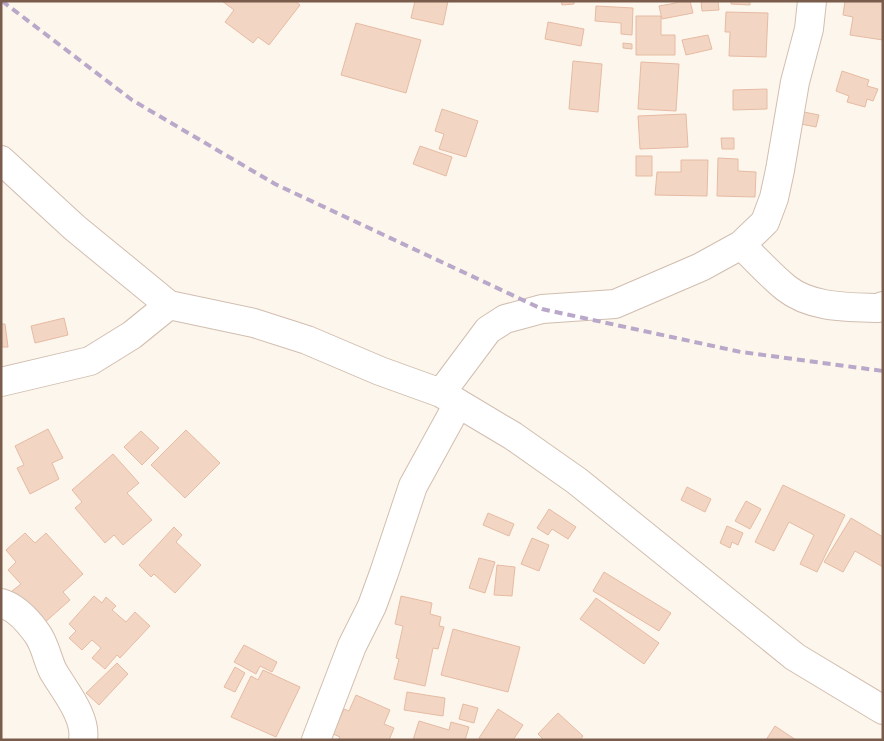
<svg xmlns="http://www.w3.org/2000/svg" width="884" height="741" viewBox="0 0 884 741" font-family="'Space Grotesk',sans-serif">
  <rect width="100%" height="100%" fill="#fdf6ec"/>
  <path fill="#f3d5c3" stroke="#e6bba3" d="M222 1H295L300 5 269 45 258 37 253 43 225 22 234 10Z
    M415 1H448L443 25 411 18Z
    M561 1H574V4L562 5Z
    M676 1H690L693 13 662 19 659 6 676 3Z
    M701 1H718L719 10 702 11Z
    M731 1H750V5L731 4Z
    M845 1H883V40L850 35 853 17 843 15Z
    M596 6 633 8 632 35 621 34V23L595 21Z
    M726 12 768 13 766 57 729 56 730 32H725Z
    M636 16H661V35H675V55H636Z
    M548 22 584 29 581 46 545 39Z
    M356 23 421 40 406 93 341 75Z
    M708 35 712 49 686 55 682 40Z
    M623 43 632 44V49L623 48Z
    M573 61 602 64 598 112 569 109Z
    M641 62 679 64 676 111 638 109Z
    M842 71 869 80 867 86 878 89 873 101 867 99 865 107 847 102 849 96 836 91Z
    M767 89V109L733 110V90Z
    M442 109 478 121 466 157 439 149 444 134 435 131Z
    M804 112 819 115 816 127 801 124Z
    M686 114 688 147 640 149 638 116Z
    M721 138H734V149H722Z
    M420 146 452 157 446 176 413 164Z
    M636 156H652V176H636Z
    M718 158 738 159V171L756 172 755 197 717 196Z
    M681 160H708L707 196 655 195 657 172H681Z
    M64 318 68 335 35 343 31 326Z
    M1 324H5L8 347H1Z
    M48 429 63 458 52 463 59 479 30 494 17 468 24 465 15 446Z
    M186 430 220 463 185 498 151 465Z
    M141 431 159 448 142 465 124 447Z
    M113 454 139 483 127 493 152 520 123 545 114 535 105 543 75 508 82 502 72 490Z
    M783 485 845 515 817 572 800 564 814 535 789 522 774 551 755 542Z
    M687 487 711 499 705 512 681 500Z
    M746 501 761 509 750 529 735 521Z
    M549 509 576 527 568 539 552 529 548 535 537 528Z
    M488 513 514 524 509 536 483 525Z
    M851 518 883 537V567L855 551 843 572 824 562Z
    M727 526 743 533 738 545 732 542 730 548 720 543Z
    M174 527 182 535 176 542 201 565 175 593 154 574 151 577 139 565Z
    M25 533 35 543 46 533 83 574 63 592 70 600 43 624 12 591 21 584 8 570 16 562 6 550Z
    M532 538 549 545 539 571 521 564Z
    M479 558 495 562 485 593 469 588Z
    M497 565 515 567 512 596 494 595Z
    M604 572 671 613 659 631 593 591Z
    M94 596 102 603 106 597 116 606 112 610 126 622 135 612 150 626 120 658 117 655 105 669 92 658 101 648 92 640 82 650 69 638 76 631 69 624Z
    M401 596 432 603 430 614 441 617 439 626 444 627 438 649 433 648 425 686 394 679 399 659 396 658 403 626 395 624Z
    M596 598 659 643 644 664 580 619Z
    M453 629 520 647 508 692 441 675Z
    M244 645 277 662 272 672 260 666 256 674 234 662Z
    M117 663 128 674 99 705 86 693Z
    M235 667 245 673 235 692 224 687Z
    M263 670 300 687 276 737 231 717 251 676 258 680Z
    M407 692 445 698 443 716 404 710Z
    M356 695 390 710 384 724 394 728 389 740H338L340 737 333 734 344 709 349 711Z
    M463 704 478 708 474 723 459 719Z
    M498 709 523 725 513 740H482L479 738Z
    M558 713 583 736 580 740H544L538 734Z
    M419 721 449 730 451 722 469 727 465 740H413Z
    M775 726 796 740H766Z"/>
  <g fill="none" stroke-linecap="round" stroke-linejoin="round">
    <defs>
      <path id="street" d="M1 160 75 228 169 305 254 323 307 340 380 371 441 393 513 436 577 481 795 657 883 710
        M741 245C756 259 770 275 786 288 811 308 848 307 878 308L883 306
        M1 382 90 361 132 335 169 305
        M441 393 488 330 505 319 542 309 615 304 701 267 741 245 765 222 774 198 780 170 795 82 809 29 812 1
        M1 603C15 607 28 621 36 632 45 643 47 659 53 671 64 690 87 717 83 740
        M316 740 352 646 372 606 384 573 413 486 458 404"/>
    </defs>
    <use href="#street" stroke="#d1beb0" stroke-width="30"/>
    <use href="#street" stroke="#fff" stroke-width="28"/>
    <path stroke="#b9a8c9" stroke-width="4" stroke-dasharray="8 5" stroke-linecap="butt" d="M2 1 132 100 275 184 542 309 741 352 883 371"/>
  </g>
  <rect width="884" height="741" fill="none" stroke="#7a5c4d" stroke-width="5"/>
</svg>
